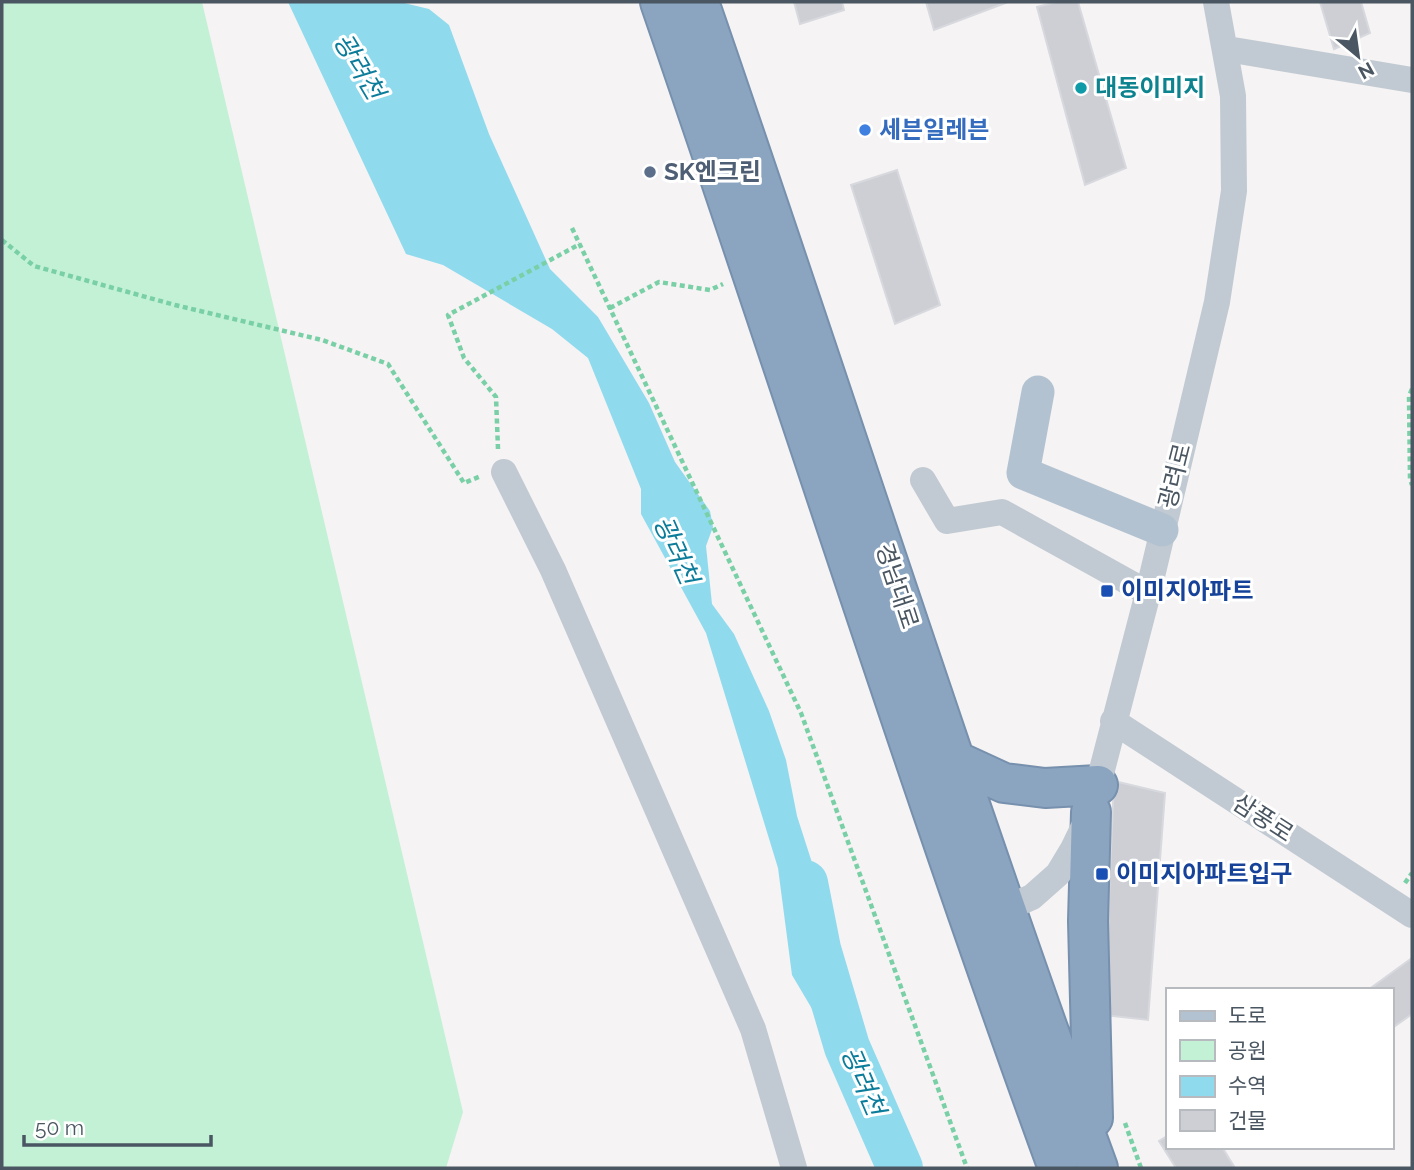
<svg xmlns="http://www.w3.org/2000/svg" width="1414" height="1170" viewBox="0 0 1414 1170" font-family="Raleway,'Noto Sans KR',sans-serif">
  <rect width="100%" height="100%" fill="#f5f3f3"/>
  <path fill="#c3f1d5" d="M2 2H202L463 1112 446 1168H2Z"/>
  <path fill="#90daee" d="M288 2H400L429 9 449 25 489 134 550 269 598 317 649 403 675 462 710 511 713 527 706 546 712 604 734 634 769 711 786 760 797 816 815 872 819 983 891 1106 915 1168H879L837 1051 792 975 778 868 706 633 641 514V489L588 358 552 329 443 265 406 254Z"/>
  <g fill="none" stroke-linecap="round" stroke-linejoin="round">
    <path stroke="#90daee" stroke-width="46" d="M805 883 818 949 847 1047 900 1168"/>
  </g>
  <path fill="#cdcfd5" stroke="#d7d9de" stroke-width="2" d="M794 2H842L844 10 800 24Z
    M926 2H1008L934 30Z
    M1056 2H1078L1126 168 1085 185 1037 7Z
    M1320 2H1361L1370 33 1334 49Z
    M897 170 940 305 895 324 851 185Z
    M1114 781 1165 793 1148 1020 1104 1015Z
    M1412 958V1014L1391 1029V990H1368Z
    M1167 1136V1147H1222L1235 1168H1176L1159 1141Z"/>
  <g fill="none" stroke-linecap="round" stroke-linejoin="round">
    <defs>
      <path id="highway" d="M660 2C794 390 917 782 1058 1168
        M699 2C833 390 957 782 1098 1168
        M954 760 1004 783 1045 788 1098 785
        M1091 812 1088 921 1093 1118"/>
    </defs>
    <use href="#highway" stroke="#7690ad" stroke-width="42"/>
    <path stroke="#7ad0a6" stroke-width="4.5" stroke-dasharray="5 3.5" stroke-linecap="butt" d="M572 228 801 713 967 1168
      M2 240 34 266 175 305 322 340 388 364 464 483 481 476
      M610 308 659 282 710 290 723 284
      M1412 389 1409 396 1410 479 1412 485
      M498 449 496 397 464 358 448 315 580 244
      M1405 883 1412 873
      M1125 1123 1141 1168"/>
    <path stroke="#c1cad2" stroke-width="26" d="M1227 49 1412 80
      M504 472 553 570 753 1029 794 1168
      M923 480 947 521 1002 512 1148 593
      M1113 721 1412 915
      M991 915 1032 897 1058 874 1073 849 1091 812 1148 593 1217 302 1234 191 1233 96 1216 2"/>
    <path stroke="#b3c2d1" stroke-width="33" d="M1038 392 1023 473 1162 530"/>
    <use href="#highway" stroke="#8ba5c1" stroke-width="38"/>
  </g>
  <circle fill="#0f9aa8" stroke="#fff" stroke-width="2.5" cx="1081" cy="88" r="7"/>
  <circle fill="#3f7fe0" stroke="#fff" stroke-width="2.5" cx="865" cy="130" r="7"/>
  <circle fill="#5c6f8a" stroke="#fff" stroke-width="2.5" cx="650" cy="172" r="7"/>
  <g fill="#1a4fb4" stroke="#fff" stroke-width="2.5">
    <rect x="1100" y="584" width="14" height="14" rx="3.5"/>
    <rect x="1095" y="867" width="14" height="14" rx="3.5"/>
  </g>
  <g text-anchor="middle" stroke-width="6" stroke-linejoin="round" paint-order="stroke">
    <g font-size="24" font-weight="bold" fill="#0d838f" stroke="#fff" text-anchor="start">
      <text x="1095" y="96">대동이미지</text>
    </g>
    <g font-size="24" font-weight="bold" fill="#366cbe" stroke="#fff" text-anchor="start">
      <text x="879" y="138">세븐일레븐</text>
    </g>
    <g font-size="24" font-weight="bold" fill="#4e5e75" stroke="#fff" text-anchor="start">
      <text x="664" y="180">SK엔크린</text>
    </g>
    <g font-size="24" fill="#4a5661" stroke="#fff">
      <text transform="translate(1175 476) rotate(-76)" y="8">광려로</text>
      <text transform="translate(897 586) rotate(72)" y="8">경남대로</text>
      <text transform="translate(1263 818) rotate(33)" y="8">삼풍로</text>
    </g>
    <g font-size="24" font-weight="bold" fill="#164399" stroke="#fff" text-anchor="start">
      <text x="1121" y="599">이미지아파트</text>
      <text x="1116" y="882">이미지아파트입구</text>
    </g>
    <g font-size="26" font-style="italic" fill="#0c7c9b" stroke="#fff">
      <text transform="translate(359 66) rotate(59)" y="9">광려천</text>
      <text transform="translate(676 550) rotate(66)" y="9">광려천</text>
      <text transform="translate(863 1081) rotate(67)" y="9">광려천</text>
    </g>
  </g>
  <rect width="1414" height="1170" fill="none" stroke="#4a5661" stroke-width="7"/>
  <rect x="1166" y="988" width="228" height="161" fill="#ffffff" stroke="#b7bbc0" stroke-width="2"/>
  <rect x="1180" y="1011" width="35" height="10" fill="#b3c2d1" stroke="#b7bbc0" stroke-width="2"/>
  <text x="1228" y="1023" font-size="21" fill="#4a5661">도로</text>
  <rect x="1180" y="1040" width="35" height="21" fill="#c3f1d5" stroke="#b7bbc0" stroke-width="2"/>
  <text x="1228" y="1058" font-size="21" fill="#4a5661">공원</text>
  <rect x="1180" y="1076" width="35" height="21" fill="#90daee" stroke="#b7bbc0" stroke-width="2"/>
  <text x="1228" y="1093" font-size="21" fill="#4a5661">수역</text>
  <rect x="1180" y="1110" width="35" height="21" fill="#cdcfd5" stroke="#b7bbc0" stroke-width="2"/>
  <text x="1228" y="1128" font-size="21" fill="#4a5661">건물</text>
  <g transform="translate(1358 56) rotate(151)" stroke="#ffffff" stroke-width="5" paint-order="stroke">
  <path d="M0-5L12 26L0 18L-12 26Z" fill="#4a5661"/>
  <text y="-10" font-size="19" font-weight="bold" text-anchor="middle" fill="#4a5661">N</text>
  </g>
  <path d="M24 1135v10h187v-10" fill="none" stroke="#4a5661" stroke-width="3.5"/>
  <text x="35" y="1135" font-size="21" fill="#4a5661" stroke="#ffffff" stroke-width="5" paint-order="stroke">50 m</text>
</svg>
